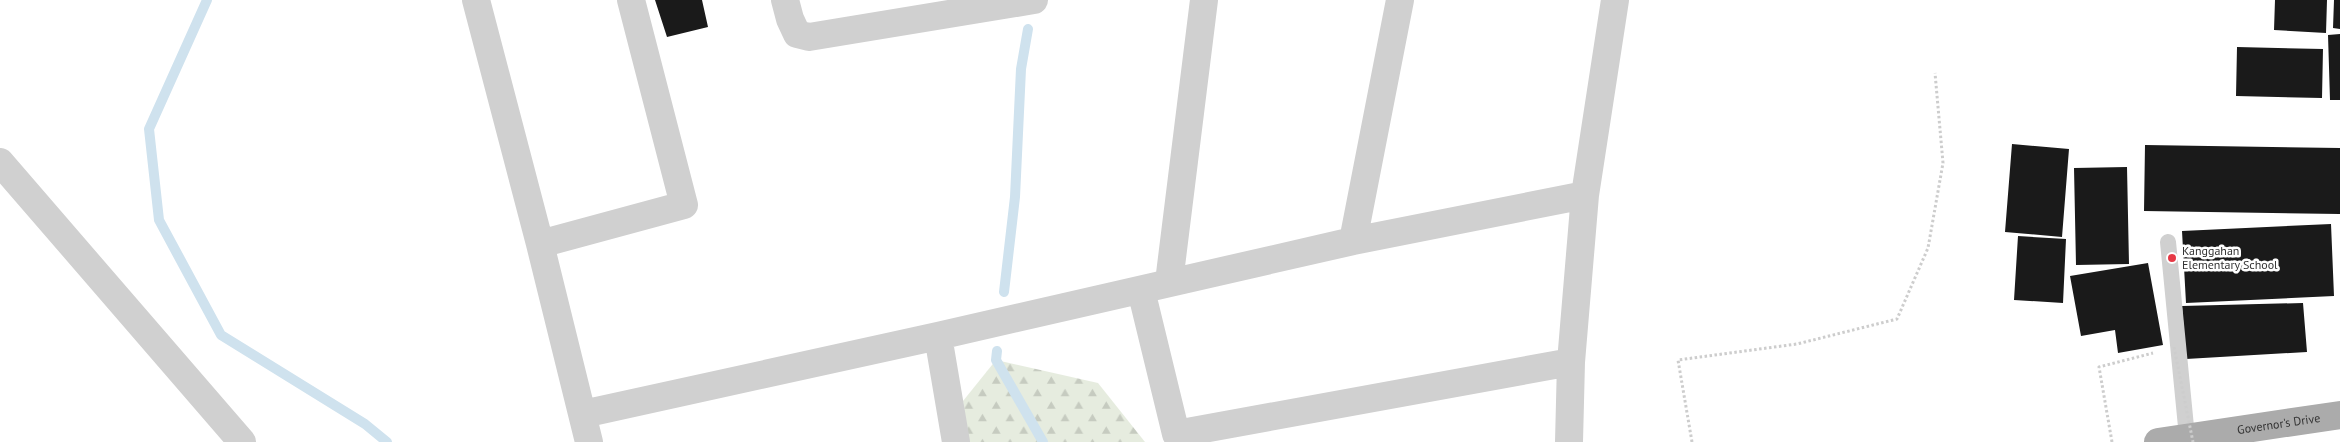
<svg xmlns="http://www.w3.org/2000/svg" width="2340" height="442" viewBox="0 0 2340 442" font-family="'PT Sans',sans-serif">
  <defs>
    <pattern id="forest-firs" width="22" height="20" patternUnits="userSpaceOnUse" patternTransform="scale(1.25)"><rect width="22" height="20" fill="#e6ecdf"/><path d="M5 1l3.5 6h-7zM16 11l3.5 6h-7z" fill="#c6cbc0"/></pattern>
  </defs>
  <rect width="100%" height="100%" fill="#fff"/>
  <path fill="url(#forest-firs)" d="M996 360 1098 383 1145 442H967L963 401Z"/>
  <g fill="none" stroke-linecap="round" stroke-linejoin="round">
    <path stroke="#cfe2ee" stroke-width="10" d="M207 0 149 129 159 220 221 335 365 424 387 442
      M1004 292 1015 197 1021 69 1028 29
      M997 351 996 360 1043 442"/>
  </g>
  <path fill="#1a1a1a" d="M655 0H702L708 27 667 37Z
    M2275 0H2327L2326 33 2274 30Z
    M2334 0H2340V29L2333 28Z
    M2340 34V100H2330L2328 35Z
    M2237 47 2323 49 2322 98 2236 96Z
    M2012 144 2069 149 2062 237 2005 232Z
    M2145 145 2340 148V214L2144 211Z
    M2127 167 2129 264 2076 265 2074 168Z
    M2331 224 2334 296 2186 303 2182 231Z
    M2018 236 2066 239 2063 303 2014 300Z
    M2148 263 2163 345 2118 353 2115 330 2081 336 2070 276Z
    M2303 303 2307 352 2186 359 2182 306Z"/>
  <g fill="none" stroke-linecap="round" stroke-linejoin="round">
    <path stroke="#cdcdcd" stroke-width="3" stroke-dasharray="2.5 2.5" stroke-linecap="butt" d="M1692 442 1678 360 1797 344 1897 319 1928 248 1943 163 1935 73
      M2112 442 2099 367 2153 353"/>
    <path stroke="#d0d0d0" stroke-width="16" d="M2168 242 2187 437"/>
    <path stroke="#d0d0d0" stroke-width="28" d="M476 0 540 244 589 442
      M785 0 790 19 797 34 809 37 1034 0
      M0 162 242 442
      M1353 241 1400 0
      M540 244 684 205 631 0
      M1169 282 1204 0
      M1141 290 1176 434 1571 362
      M938 336 956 442
      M583 414 938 336 1353 241 1585 195
      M1569 442 1571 362 1585 195 1615 0"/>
    <path stroke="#ababab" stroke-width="28" id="s1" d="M2158 442 2340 415"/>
    <path stroke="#cdcdcd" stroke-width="3" stroke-dasharray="2.5 2.5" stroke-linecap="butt" d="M2174 347 2193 442"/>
  </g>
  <circle fill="#e63946" stroke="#fff" stroke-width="2" cx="2172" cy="258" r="5"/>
  <g text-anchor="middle" stroke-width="5" stroke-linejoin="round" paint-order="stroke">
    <g font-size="12" fill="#333" stroke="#fff" text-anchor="start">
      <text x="2182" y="255">Kanggahan<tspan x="2182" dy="14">Elementary School</tspan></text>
    </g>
    <g font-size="12" fill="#333" stroke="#fff">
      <text dy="4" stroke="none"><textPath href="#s1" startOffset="122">Governor's Drive</textPath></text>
    </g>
  </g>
</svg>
